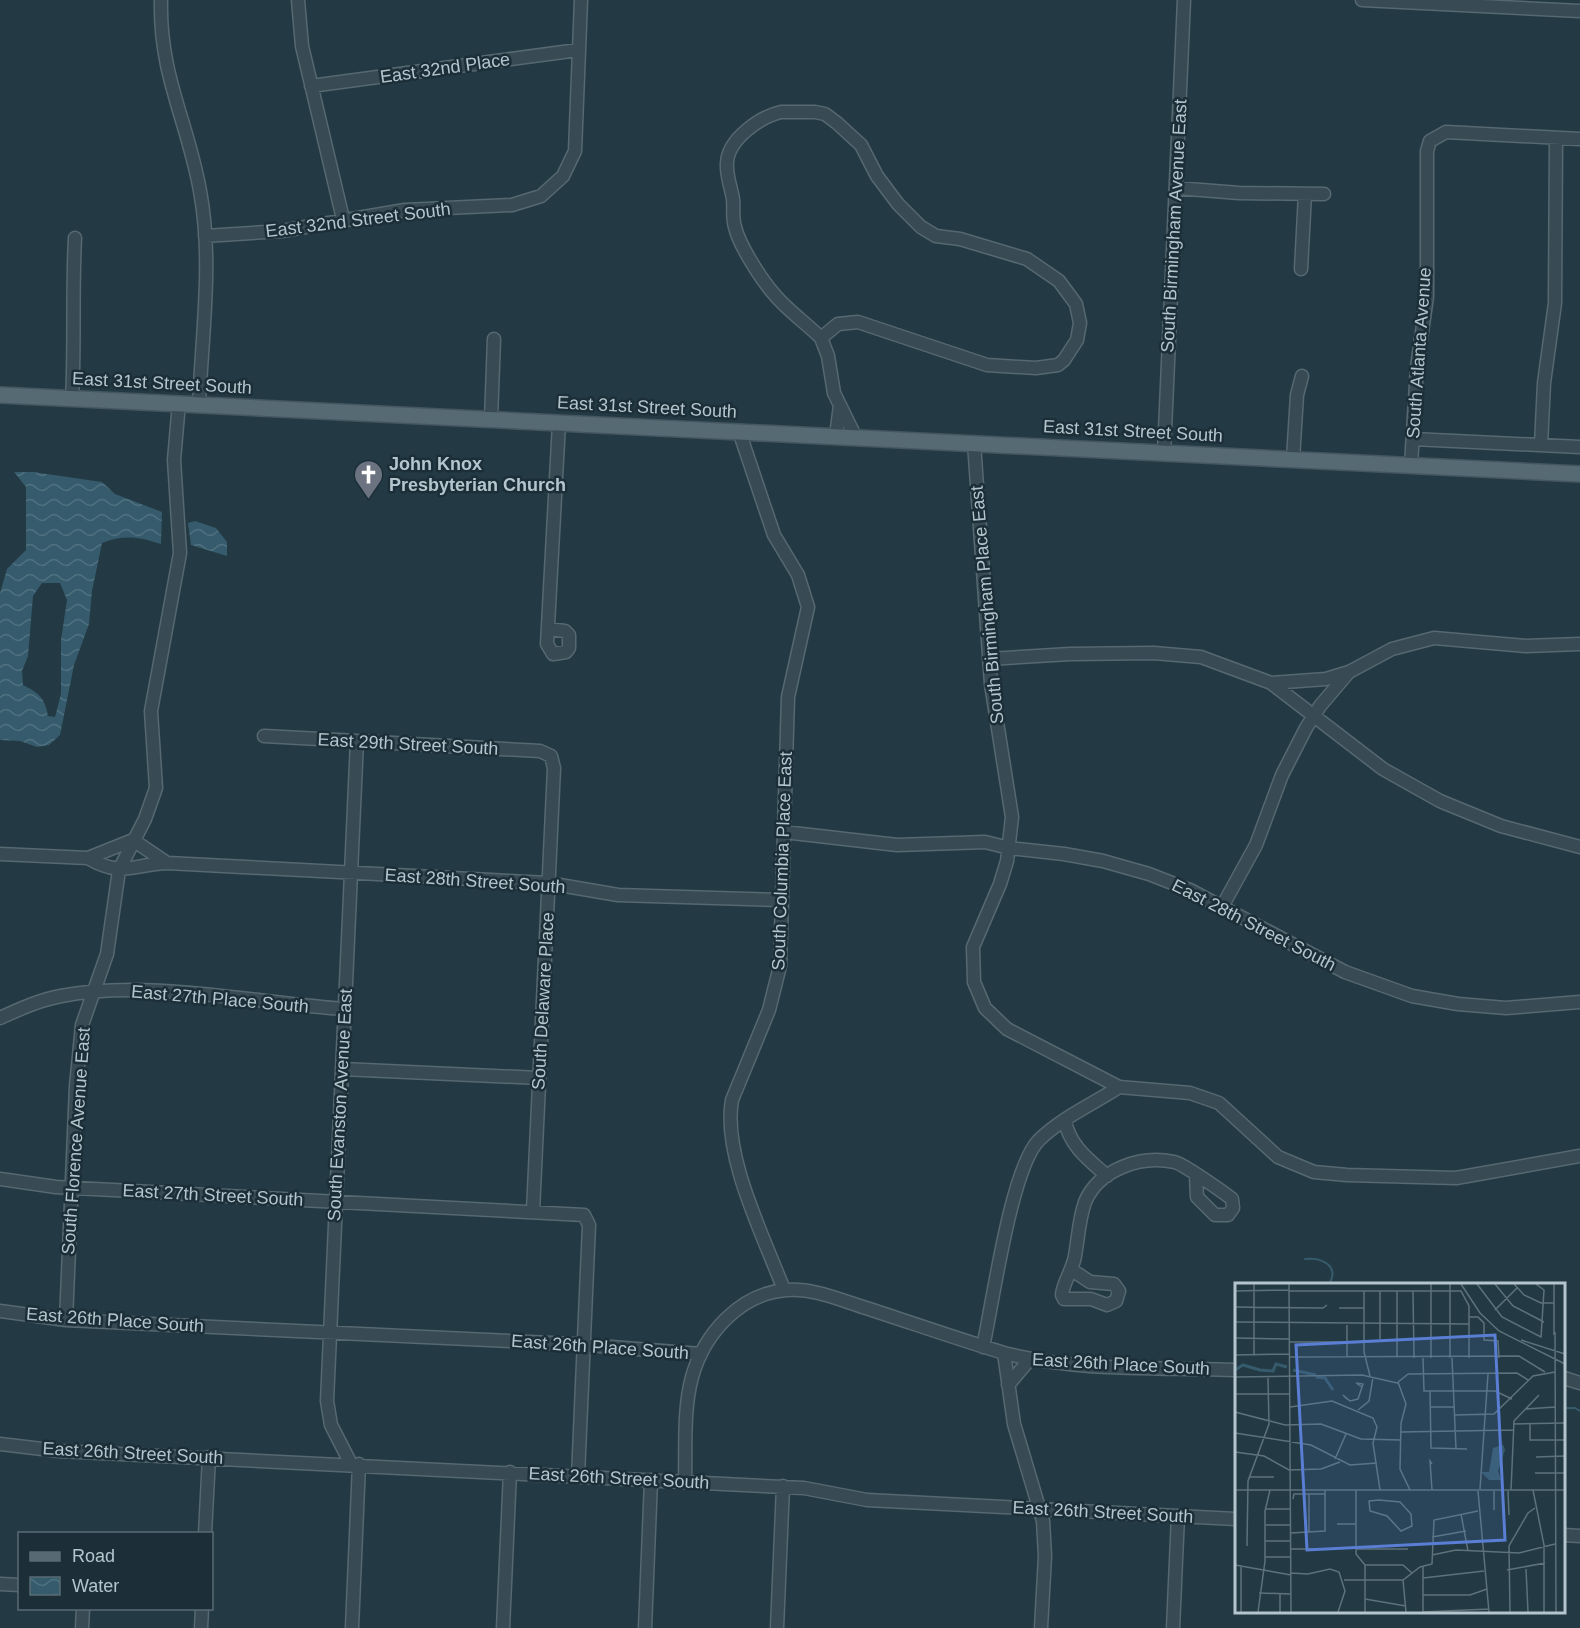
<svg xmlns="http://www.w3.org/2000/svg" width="1580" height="1628" viewBox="0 0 1580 1628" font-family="Helvetica,sans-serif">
  <defs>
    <pattern id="water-waves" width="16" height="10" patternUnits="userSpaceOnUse" patternTransform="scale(1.5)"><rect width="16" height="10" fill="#355b6c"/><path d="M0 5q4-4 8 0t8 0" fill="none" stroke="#507180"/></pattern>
  </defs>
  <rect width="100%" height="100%" fill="#233a44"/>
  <path fill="url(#water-waves)" fill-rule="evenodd" d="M14 472H33L102 482 115 494 162 512 161 544C140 537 124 534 102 543L92 591 89 624 74 665 60 735 49 745 37 747 20 741 0 740V593L7 569 26 550V487ZM42 583H60L67 600 61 640V694L55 717 48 716C45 698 39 693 23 685L22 671 28 656 33 596Z
    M195 521 216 528 227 542V556L191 545 188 523Z"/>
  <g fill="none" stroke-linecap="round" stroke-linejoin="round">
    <path stroke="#355b6c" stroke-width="2" d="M1305 1259C1322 1257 1340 1266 1329 1284
      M1564 1408H1575L1580 1411"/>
    <defs>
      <path id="minor" d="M161 0C159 75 188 122 200 191 213 260 202 334 199 404
        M298 0 302 46 343 219
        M1362 0 1580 11
        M311 86 578 50
        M781 112H815L825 114 837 123 861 145 877 176 898 204 921 227 936 236 960 239 1027 259 1059 281 1076 304 1080 323 1077 340 1064 360 1058 365 1036 368 987 365 858 322 838 324 821 338C806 323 787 310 774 294 761 279 739 245 735 227 732 218 734 208 733 199 731 187 726 175 727 163 728 139 760 117 781 112Z
        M1176 188 1239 193 1324 194
        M205 236 282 231 405 210 512 205 541 196 563 176 575 151 581 0
        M1301 269 1305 194
        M821 338 828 356 834 393 856 438
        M72 399C75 345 72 292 75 238
        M491 419 494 339
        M739 431 774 535 798 575 808 607 788 697 780 966 769 1010 732 1100C722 1155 764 1237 784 1290
        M836 436 840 405
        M1413 439 1580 447
        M974 443 991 684 1012 817 1007 861 1000 884 973 947 974 982 985 1008 1007 1029 1119 1087 1190 1093 1219 1103 1278 1157 1314 1172 1347 1175 1456 1178 1580 1156
        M1541 445 1544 383 1555 303 1556 138
        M1164 453 1184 0
        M1293 459 1297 395 1302 376
        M1411 465 1417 367 1427 297V151L1430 141 1446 132 1580 139
        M548 629 565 631 569 635V648L566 652 553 654 547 644 559 423
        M989 659 1070 654 1154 653 1201 657 1271 683 1383 769 1440 801 1501 826 1580 847
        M1271 683 1326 679 1349 672 1392 649 1434 638 1526 646 1580 644
        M264 736 540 751 551 756 554 768 533 1211
        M784 832 897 845 985 842 1009 848 1064 854 1103 861 1149 874 1190 890 1345 972 1412 996 1458 1004 1506 1008 1580 1002
        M0 854 88 858 133 840 167 863
        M88 858C122 878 133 864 168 863L548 883 618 895 782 900
        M1223 905 1256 845 1282 775 1306 728 1320 706 1348 673
        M0 1018C20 1009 39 1000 61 996 147 979 256 1003 345 1009
        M342 1069 539 1078
        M1065 1121C1070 1146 1088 1159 1107 1176
        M0 1179 56 1187 584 1215 589 1225 578 1476
        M1072 1270 1090 1282 1114 1284 1119 1291 1116 1301 1107 1305 1091 1299H1064L1062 1295C1062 1285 1073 1269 1075 1256 1078 1239 1079 1219 1085 1202 1099 1169 1141 1155 1174 1162 1182 1163 1223 1192 1232 1199L1233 1208 1228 1215H1215L1197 1197 1196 1176
        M0 1311 66 1320 573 1344 701 1354
        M66 1320 76 1086 82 1025 107 954 119 870 145 819 156 788 151 711 180 553 174 460 179 403
        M983 1347C993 1302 1011 1168 1039 1140 1061 1118 1093 1104 1119 1087
        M1004 1353 1014 1424 1043 1521 1045 1556 1041 1628
        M1564 1378 1580 1383
        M1008 1385 1030 1359
        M0 1444 59 1451 804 1488 867 1500 1236 1519
        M351 1464 331 1425 327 1401 357 741
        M685 1481C686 1448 683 1410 692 1377 704 1334 740 1293 787 1290 814 1288 840 1300 866 1308 912 1323 958 1339 1004 1353 1079 1372 1160 1367 1236 1370
        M205 1534 209 1457
        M1564 1535 1580 1536
        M0 1584 20 1585
        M82 1628 83 1608
        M201 1628 202 1608
        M352 1628 359 1464
        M503 1628 510 1472
        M645 1628 651 1480
        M777 1628 783 1486
        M1173 1628 1178 1516"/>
      <path id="major" d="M0 395 1580 474"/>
    </defs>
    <use href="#minor" stroke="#566870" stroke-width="15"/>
    <use href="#major" stroke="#44565f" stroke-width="18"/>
    <use href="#minor" stroke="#384a53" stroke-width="12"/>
    <use href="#major" stroke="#566a73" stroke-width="15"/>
  </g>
  <defs>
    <symbol id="church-pin" viewBox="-11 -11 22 30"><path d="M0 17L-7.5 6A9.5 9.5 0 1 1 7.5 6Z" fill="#6b7280" stroke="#1c2f38"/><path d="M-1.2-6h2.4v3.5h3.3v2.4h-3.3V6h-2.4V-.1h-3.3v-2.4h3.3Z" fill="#fff"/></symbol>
  </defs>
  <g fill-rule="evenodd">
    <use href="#church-pin" x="352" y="458" width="33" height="45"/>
  </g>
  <g text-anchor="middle" stroke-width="5" stroke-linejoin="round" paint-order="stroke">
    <g font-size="18" fill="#b5c5cd" stroke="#1c2f38">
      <text transform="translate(445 68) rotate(-8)" y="6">East 32nd Place</text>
      <text transform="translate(358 220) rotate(-7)" y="6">East 32nd Street South</text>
      <text transform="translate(1174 226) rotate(-87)" y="6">South Birmingham Avenue East</text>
      <text transform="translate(1419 353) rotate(-86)" y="6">South Atlanta Avenue</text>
      <text transform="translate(162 383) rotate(3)" y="6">East 31st Street South</text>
      <text transform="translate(647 407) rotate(3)" y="6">East 31st Street South</text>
      <text transform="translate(1133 431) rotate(3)" y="6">East 31st Street South</text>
      <text transform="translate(987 605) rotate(-95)" y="6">South Birmingham Place East</text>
      <text transform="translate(408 744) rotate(3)" y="6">East 29th Street South</text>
      <text transform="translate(782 861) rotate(-88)" y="6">South Columbia Place East</text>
      <text transform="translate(475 881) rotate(4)" y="6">East 28th Street South</text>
      <text transform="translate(1254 925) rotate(27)" y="6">East 28th Street South</text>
      <text transform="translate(220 999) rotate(5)" y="6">East 27th Place South</text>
      <text transform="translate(543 1001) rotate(-87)" y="6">South Delaware Place</text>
      <text transform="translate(340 1105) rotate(-87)" y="6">South Evanston Avenue East</text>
      <text transform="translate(76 1141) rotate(-86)" y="6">South Florence Avenue East</text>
      <text transform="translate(213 1195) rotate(3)" y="6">East 27th Street South</text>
      <text transform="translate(115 1320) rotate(4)" y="6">East 26th Place South</text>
      <text transform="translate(600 1347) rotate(4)" y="6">East 26th Place South</text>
      <text transform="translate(1121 1364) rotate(3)" y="6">East 26th Place South</text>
      <text transform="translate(133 1453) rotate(3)" y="6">East 26th Street South</text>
      <text transform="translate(619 1478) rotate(3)" y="6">East 26th Street South</text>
      <text transform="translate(1103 1512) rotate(3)" y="6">East 26th Street South</text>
    </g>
    <g font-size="18" font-weight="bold" fill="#b5c5cd" stroke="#1c2f38" text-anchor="start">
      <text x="389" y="470">John Knox<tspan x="389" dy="21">Presbyterian Church</tspan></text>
    </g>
  </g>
  <g transform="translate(1235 1283)">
    <rect width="330" height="330" fill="#233a44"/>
    <path d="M265 151 270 167 263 188 266 197H254L246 189H254L258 165 268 162Z" fill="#355b6c"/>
    <path fill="none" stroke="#355b6c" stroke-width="3" d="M0 87 8 82 25 87 38 88 41 81 52 84M58 87 81 92M81 94 90 95 98 107"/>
    <path fill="none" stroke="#5d727b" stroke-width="1.5" d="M19 1V73M54 1 56 329M196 1V75M215 1V75M226 1 245 30 264 48 330 81M242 1 267 34 306 54 309 7 301 1M260 1 278 23 309 39M279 1 289 12 306 20H319M0 8 54 7M54 8H226L234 23V75M129 8V69L135 93M145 8V56M162 8V75M178 8 179 75M0 24 88 25 92 22M104 25H129M260 27 282 5M234 34H243L249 40V57L263 58 264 75M0 39 234 41M112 42V74M320 49 321 329M319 52V1M0 55 54 56M286 57 330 71M55 59H112M0 72 54 71M55 74 284 73 310 89M188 75 189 108H260L277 116M217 75 221 166M173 91 282 90 293 97M0 94 127 92 162 100 173 91M163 99 171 121 166 140 165 186 175 207M195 108 196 165 232 166M0 111H54M112 116 108 112 115 118 123 116 128 101 121 100 127 104M55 124 97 118 138 135 142 144 138 160 145 207M195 124H220M291 126 320 124M123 127 134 118 138 94M0 129 50 142 86 141 126 156 166 157M220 132 259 131 298 93 320 89M278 141 330 140M295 141V157H330M166 149 278 147M0 150 76 162 115 182 142 180M0 169 29 173 54 187 86 186 105 179M301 174 330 173M100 176 111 151M197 181 195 178 197 207M300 190H330M14 194H39M245 206 253 91M0 207H330M121 207V271L130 282V329M276 207 279 138 304 112M298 207 309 262V329M243 208 254 329M259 208V227M273 208 274 232M74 211V250M58 216 59 211H90M144 217 165 219 176 231 177 243 166 248 152 233 135 228 134 218ZM30 226H55M226 231 233 268M102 241H121M31 242H55M56 250 90 248V207M197 254 231 248M30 258H55M12 263 13 198 34 141 33 95M56 266H99M121 266H173M197 272 221 267 284 270 320 261M30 274H55M0 282 56 292M6 282V329M130 282H168L177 290M188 283V329L254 326M291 286 293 329M272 287 310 280M56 290 73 291 95 286 104 289 110 308 103 329M188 295 249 288M109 297H168L185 284 197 281 199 237 243 228M168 297 171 329M24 310 56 311M45 310V329M188 312H235L252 306M130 316 171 323M23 329 30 278V228L35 207M275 329 274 263 293 230 300 225"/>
    <path fill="#5a7ed4" fill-opacity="0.15" stroke="#5a7ed4" stroke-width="3" d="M260 52 270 257 72 267 61 62Z"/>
    <rect width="330" height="330" fill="none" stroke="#b5c5cd" stroke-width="3"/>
  </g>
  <rect x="18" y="1532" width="195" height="78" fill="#1c2f38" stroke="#596b74" stroke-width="1.5"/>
  <rect x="30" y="1552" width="30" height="9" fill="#566a73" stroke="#596b74" stroke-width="1.5"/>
  <text x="72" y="1562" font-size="18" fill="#b5c5cd">Road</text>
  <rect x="30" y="1577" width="30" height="18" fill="url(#water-waves)" stroke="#596b74" stroke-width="1.5"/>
  <text x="72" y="1592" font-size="18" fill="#b5c5cd">Water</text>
</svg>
